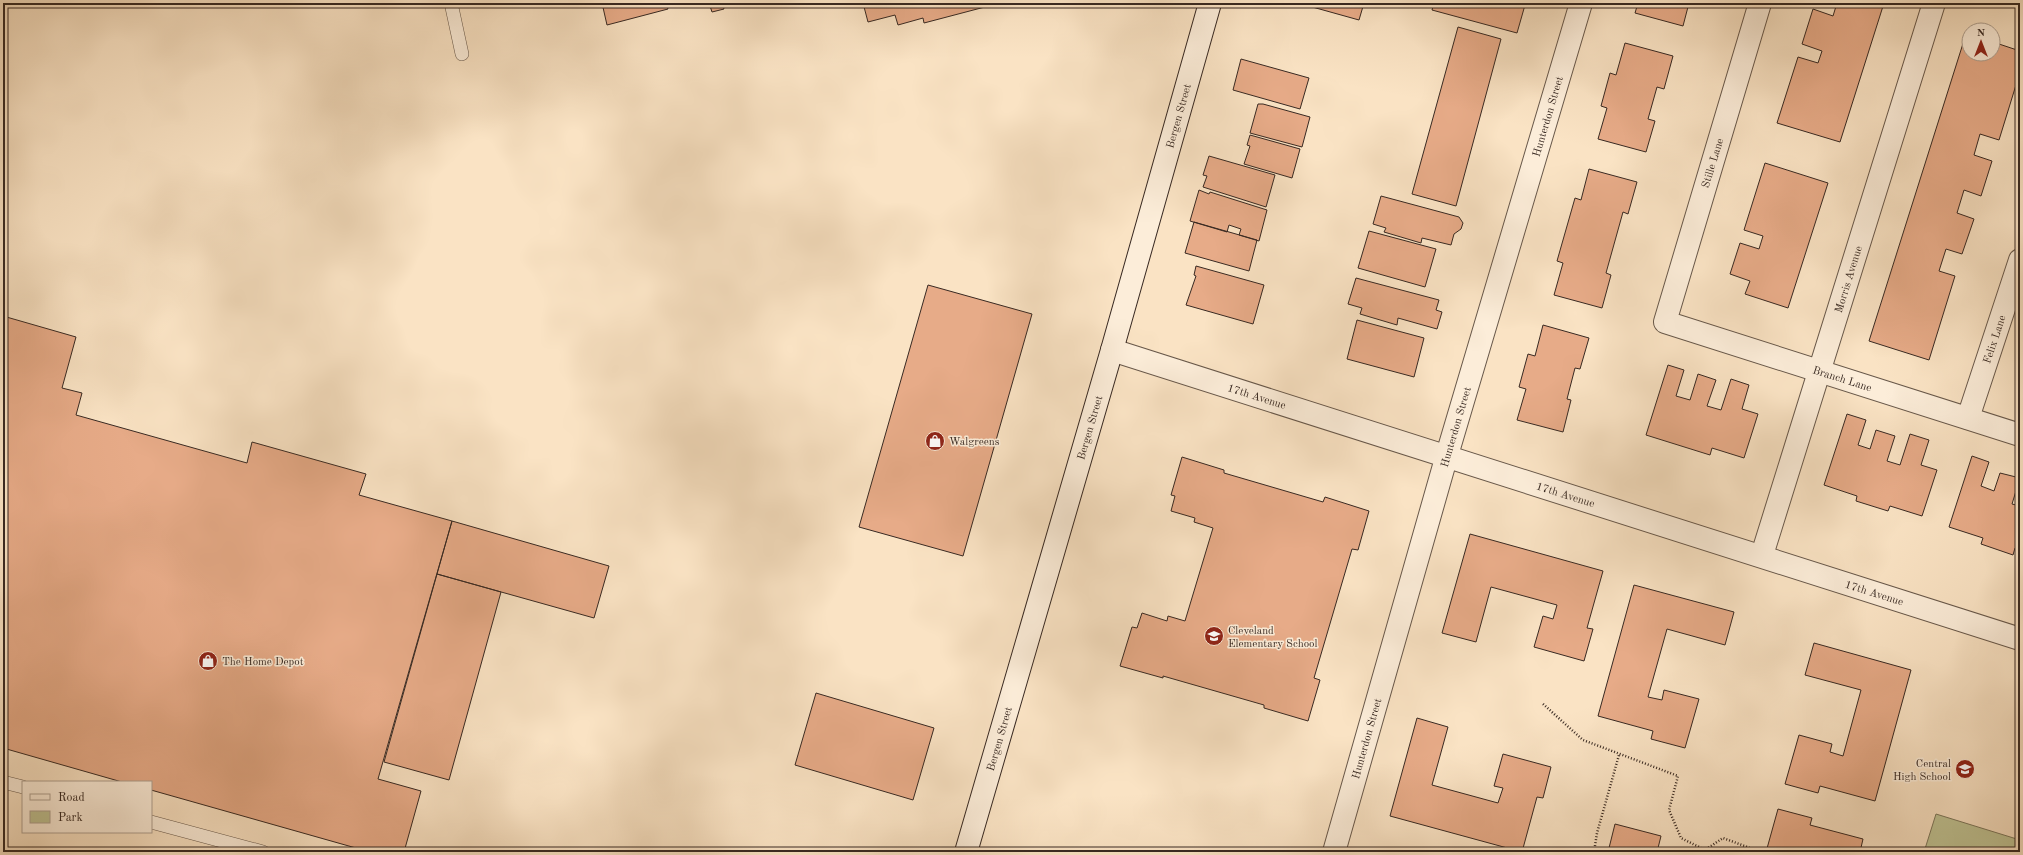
<svg xmlns="http://www.w3.org/2000/svg" width="2023" height="855" viewBox="0 0 2023 855" font-family="'Old Standard TT',serif">
  <rect width="100%" height="100%" fill="#fae3c4"/>
  <filter id="stains"><feTurbulence type="fractalNoise" baseFrequency=".005" numOctaves="4"/><feColorMatrix values="0 0 0 0 .2 0 0 0 0 .09 0 0 0 0 .02 0 0 0 .5 -.17"/></filter>
  <radialGradient id="worn" r=".72"><stop offset=".6" stop-color="#630" stop-opacity="0"/><stop offset="1" stop-color="#630" stop-opacity=".3"/></radialGradient>
  <path fill="#bfc394" stroke="#7c765b" d="M1936 814 2020 840V852H1924Z"/>
  <path fill="#e7ab88" stroke="#382922" d="M602 3H666L668 9 607 25Z
    M709 3H722L724 9 712 12Z
    M863 3H1000L924 23 923 18 898 25 895 15 868 22Z
    M1298 3H1364L1359 20Z
    M1434 3H1519L1525 5 1517 33 1432 10Z
    M1638 3H1689L1683 26 1635 13Z
    M1837 3H1884L1840 142 1777 123 1798 57 1818 63 1822 51 1802 44 1813 9 1833 16Z
    M1458 27 1501 39 1456 206 1412 194Z
    M1966 34 1969 35V54H1993V42L2020 51V72L1999 140 1980 134 1974 155 1992 161 1981 196 1964 190 1957 213 1974 219 1962 254 1946 249 1939 271 1955 276 1929 360 1869 341Z
    M1625 43 1673 56 1664 89 1657 87 1648 119 1655 121 1646 152 1598 139 1607 108 1601 106 1610 73 1616 75Z
    M1241 59 1309 78 1300 109 1233 90Z
    M1258 104H1263L1310 117 1302 147 1250 133Z
    M1250 135 1300 149 1292 178 1244 164 1250 146 1247 145Z
    M1209 156 1275 175 1266 207 1203 187 1207 176 1203 175Z
    M1765 163 1828 183 1788 308 1745 294 1750 281 1730 274 1740 243 1759 249 1763 236 1744 230Z
    M1589 169 1637 182 1628 214 1623 212 1606 273 1611 275 1602 308 1554 295 1563 263 1557 261 1575 198 1581 200Z
    M1199 190 1209 194 1210 192 1267 210 1259 241 1239 235 1241 229 1229 225 1227 232 1190 221Z
    M1381 196 1459 217 1463 223 1461 229 1454 234 1451 245 1422 238 1421 243 1384 232 1386 228 1373 224Z
    M1194 222 1257 240 1249 271 1185 253Z
    M1369 231 1436 249 1425 287 1358 268Z
    M1196 266 1264 285 1253 324 1186 305 1196 276 1194 275Z
    M1356 278 1439 300 1436 310 1442 312 1437 329 1398 318 1397 325 1360 314 1362 308 1348 304Z
    M928 285 1032 314 963 556 859 527Z
    M3 316 76 337 62 388 82 393 76 415 247 463 252 442 366 474 359 495 452 521 378 779 421 791 404 852H370L151 790V782H122L3 748Z
    M1357 320 1424 338 1414 377 1347 359Z
    M1543 325 1589 338 1580 369 1575 368 1567 399 1571 400 1563 432 1517 420 1526 389 1519 387 1528 354 1535 356Z
    M1668 365 1684 370 1676 396 1690 400 1698 374 1716 380 1707 406 1721 410 1731 379 1749 385 1742 409 1758 414 1744 458 1712 448 1710 455 1646 435Z
    M1847 414 1866 420 1858 445 1870 449 1876 430 1895 436 1887 461 1900 465 1910 434 1929 440 1921 465 1937 470 1922 516 1890 506 1888 511 1856 501 1857 496 1824 485Z
    M1972 456 1989 462 1981 486 1994 491 2000 473 2020 478 2012 504 2020 506V550L2015 548 2013 555 1981 544 1983 538 1949 527Z
    M1182 457 1224 470V473L1323 502 1325 497 1369 511 1358 550 1352 549 1314 678 1320 680 1308 721 1264 708V705L1163 676V678L1120 666 1132 627 1137 628 1142 613 1167 621 1168 616 1185 621 1213 528 1194 522 1195 518 1171 511 1175 496 1171 495Z
    M452 521 609 566 594 618 437 574Z
    M1470 534 1603 571 1587 628 1593 629 1584 661 1534 647 1543 616 1553 619 1557 605 1491 587 1476 642 1442 633Z
    M437 574 501 592 449 780 384 762Z
    M1634 585 1734 612 1725 645 1667 629 1648 697 1662 700 1664 690 1699 699 1685 748 1651 739 1653 731 1598 716Z
    M1814 643 1911 670 1875 801 1820 786 1818 793 1785 784 1799 735 1832 744 1830 752 1843 756 1861 690 1805 675Z
    M816 693 934 728 913 800 795 765Z
    M1417 718 1448 727 1432 785 1498 803 1503 788 1494 786 1503 754 1551 767 1543 798 1537 797 1522 852 1390 816Z
    M1778 809 1812 818 1810 825 1863 839 1860 852H1766Z
    M1615 824 1661 836 1657 852H1608Z"/>
  <g fill="none" stroke-linecap="round" stroke-linejoin="round">
    <defs>
      <path id="lane" d="M451 3 462 54
        M3 782 23 787
        M151 822 263 852"/>
      <g id="street">
        <path id="s1" d="M1760 3 1665 322 2020 435"/>
        <path id="s2" d="M1112 350 2020 639"/>
        <path id="s3" d="M1968 418 2020 260"/>
        <path id="s4" d="M1762 555 1934 3"/>
        <path id="s5" d="M1334 852 1447 455 1581 3"/>
      </g>
      <g id="secondary">
        <path id="s6" d="M966 852 1112 350 1210 3"/>
      </g>
    </defs>
    <use href="#lane" stroke="#68584a" stroke-width="14"/>
    <use href="#street" stroke="#68584a" stroke-width="24"/>
    <use href="#secondary" stroke="#382922" stroke-width="24"/>
    <path stroke="#382922" stroke-width="2.5" stroke-dasharray="1 2" stroke-linecap="butt" d="M1543 704 1583 740 1678 776 1669 810 1681 838 1705 850 1723 838 1750 848 1752 852
      M1594 852 1597 833 1619 755"/>
    <use href="#lane" stroke="#fcedd9" stroke-width="13"/>
    <use href="#street" stroke="#fcedd9" stroke-width="22"/>
    <use href="#secondary" stroke="#fcedd9" stroke-width="22"/>
  </g>
  <defs>
    <symbol id="shop-disc" viewBox="-11 -11 22 22"><circle r="9.5" fill="#8f2418" stroke="#fcedd9"/><path d="M-5-2.5h2.3a2.7 3.5 0 0 1 5.4 0H5L5.5 6h-11ZM-1.5-2.5h3a1.5 2.3 0 0 0-3 0Z" fill="#fff"/></symbol>
    <symbol id="school-disc" viewBox="-11 -11 22 22"><circle r="9.5" fill="#8f2418" stroke="#fcedd9"/><path d="M0-5L7-2L0 1L-7-2ZM-4 1L0 2.5L4 1V4Q0 6-4 4Z" fill="#fff"/></symbol>
  </defs>
  <g fill-rule="evenodd">
    <use href="#shop-disc" x="924" y="430" width="22" height="22"/>
    <use href="#school-disc" x="1203" y="625" width="22" height="22"/>
    <use href="#shop-disc" x="197" y="650" width="22" height="22"/>
    <use href="#school-disc" x="1954" y="758" width="22" height="22"/>
  </g>
  <g text-anchor="middle" stroke-width="3" stroke-linejoin="round" paint-order="stroke">
    <g font-size="11" fill="#382922" stroke="#fcedd9">
      <text dy="4" stroke="none"><textPath href="#s6" startOffset="766">Bergen Street</textPath></text>
      <text dy="4" stroke="none"><textPath href="#s5" startOffset="766">Hunterdon Street</textPath></text>
      <text transform="translate(1712 163) rotate(-73)" y="4">Stille Lane</text>
      <text dy="4" stroke="none"><textPath href="#s4" startOffset="289">Morris Avenue</textPath></text>
      <text dy="4" stroke="none"><textPath href="#s3" startOffset="83">Felix Lane</textPath></text>
      <text dy="4" stroke="none"><textPath href="#s1" startOffset="519">Branch Lane</textPath></text>
      <text dy="4" stroke="none"><textPath href="#s2" startOffset="152">17th Avenue</textPath></text>
      <text dy="4" stroke="none"><textPath href="#s5" startOffset="442">Hunterdon Street</textPath></text>
      <text dy="4" stroke="none"><textPath href="#s6" startOffset="442">Bergen Street</textPath></text>
      <text dy="4" stroke="none"><textPath href="#s2" startOffset="476">17th Avenue</textPath></text>
      <text dy="4" stroke="none"><textPath href="#s2" startOffset="800">17th Avenue</textPath></text>
      <text dy="4" stroke="none"><textPath href="#s5" startOffset="118">Hunterdon Street</textPath></text>
      <text dy="4" stroke="none"><textPath href="#s6" startOffset="118">Bergen Street</textPath></text>
    </g>
    <g font-size="11" fill="#382922" stroke="#fcedd9" text-anchor="start">
      <text x="949" y="445">Walgreens</text>
      <text x="1228" y="634">Cleveland<tspan x="1228" dy="13">Elementary School</tspan></text>
      <text x="222" y="665">The Home Depot</text>
      <text x="1951" y="767" text-anchor="end">Central<tspan x="1951" dy="13">High School</tspan></text>
    </g>
  </g>
  <rect width="2023" height="855" fill="none" stroke="#fae3c4" stroke-width="16"/>
  <rect x="4" y="4" width="2015" height="847" fill="none" stroke="#382922" stroke-width="2"/>
  <rect x="8" y="8" width="2007" height="839" fill="none" stroke="#382922"/>
  <rect x="22" y="781" width="130" height="52" fill="#fcedd9" stroke="#ae9f90"/>
  <rect x="30" y="794" width="20" height="6" fill="#fcedd9" stroke="#ae9f90"/>
  <text x="58" y="801" font-size="12" fill="#382922">Road</text>
  <rect x="30" y="811" width="20" height="12" fill="#bfc394" stroke="#ae9f90"/>
  <text x="58" y="821" font-size="12" fill="#382922">Park</text>
  <g transform="translate(1981 42)"><circle r="19" fill="#fcedd9" stroke="#ae9f90"/>
  <path d="M0-3L7 15L0 10L-7 15Z" fill="#8f2418"/>
  <text y="-6" font-size="11" font-weight="bold" text-anchor="middle" fill="#382922">N</text>
  </g>
  <rect width="100%" height="100%" filter="url(#stains)"/>
  <rect width="100%" height="100%" fill="url(#worn)"/>
</svg>
